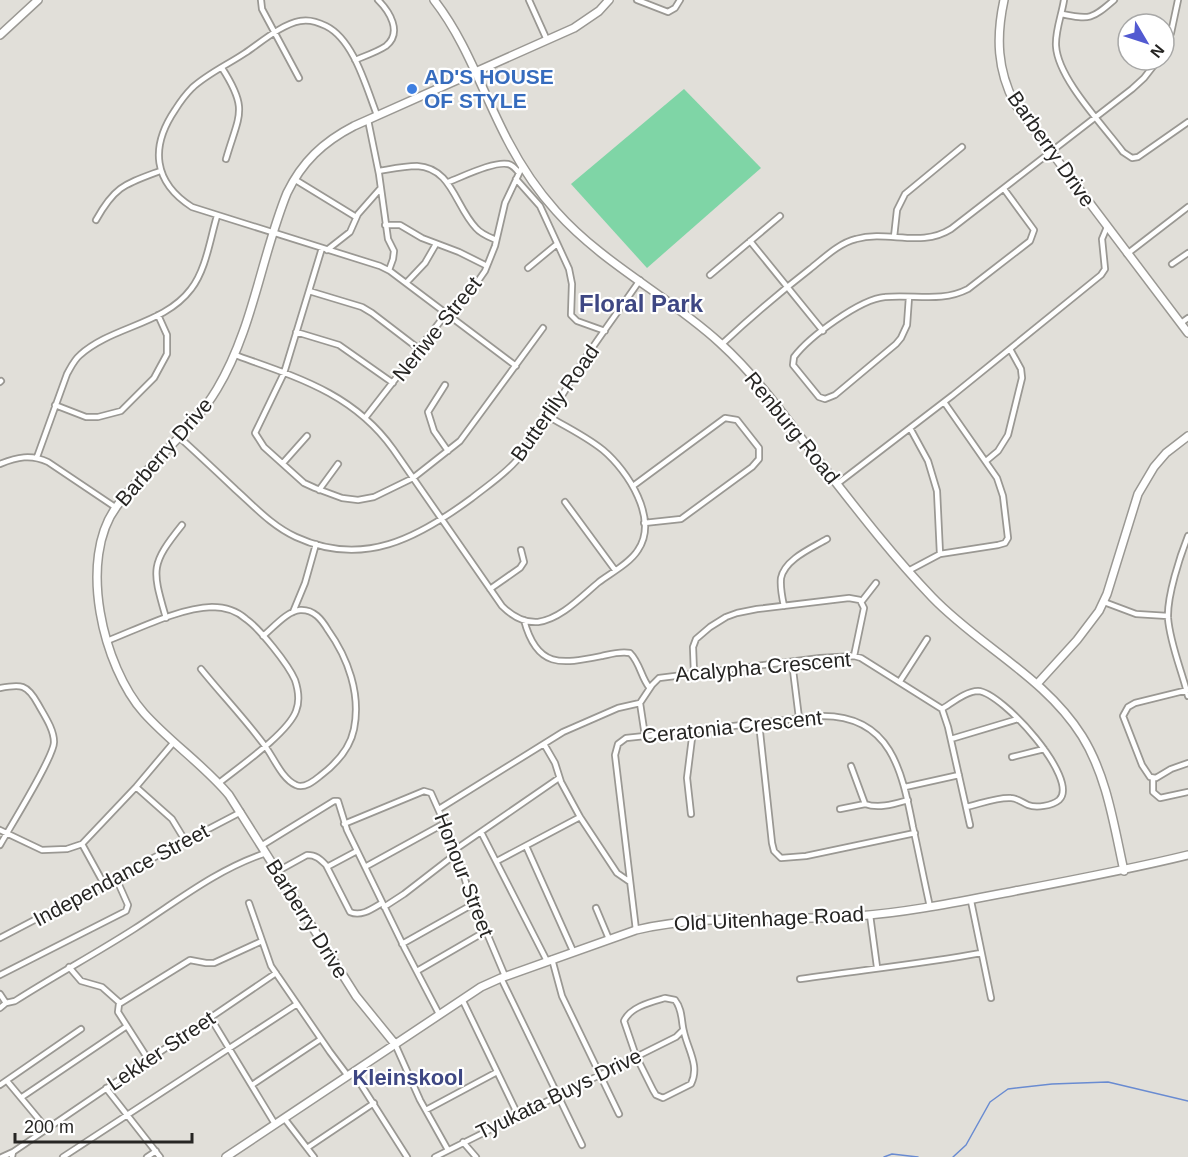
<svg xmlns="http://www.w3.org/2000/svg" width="1188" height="1157" viewBox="0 0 1188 1157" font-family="Arial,sans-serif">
  <rect width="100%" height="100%" fill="#e1dfd9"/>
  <path fill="#7fd5a6" d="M684 89 761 168 647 268 571 184Z"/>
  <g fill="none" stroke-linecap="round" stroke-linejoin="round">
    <path stroke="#698bd1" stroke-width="1.5" d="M884 1157 892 1154 918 1157
      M953 1157 966 1145 990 1102 1008 1089 1052 1084 1108 1082 1188 1101"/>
    <defs>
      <path id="street" d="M261 0 262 9 299 78
        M529 0 547 40
        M637 0 668 12 675 8 680 0
        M1064 0C1062 14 1055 31 1056 46 1058 79 1103 125 1123 152L1132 158 1138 157 1188 122
        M1062 14C1090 20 1092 19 1114 0
        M1164 50 1171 33 1178 0
        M355 60C365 56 377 52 386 46 403 32 389 11 378 0
        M222 68C249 110 239 114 226 159
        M377 115C366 87 354 40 326 26 318 22 309 19 300 21 282 24 260 43 245 53 227 65 207 74 192 88 185 95 180 102 175 110 150 147 153 182 192 207L380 266 390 271 516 366
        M368 120 379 174 388 239 394 251 393 259 389 270
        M379 171C391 169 404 166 417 166 452 168 455 206 476 228 481 234 489 237 496 240
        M294 179 356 217
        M516 179 540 206 569 269 572 284 571 315 577 321 605 331
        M448 182C462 177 494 161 508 164 513 165 516 169 519 173
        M96 220C115 186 125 184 160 171
        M385 225H400L422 238 459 252 487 266
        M894 237 897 210 905 194 962 147
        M750 241 823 331
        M322 248 284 373 255 433 264 447 304 483 315 488 342 498 358 500 374 497 413 478 460 441 543 328
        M327 250 350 232 358 214 380 189
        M1127 254 1188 207
        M1172 264 1188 253
        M528 268 557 244
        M710 275 780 216
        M407 282 425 263 436 244
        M309 291 362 307 372 313 419 349
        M909 297 907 325 901 338 896 344 835 395 825 399 819 397 793 365 794 357C809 337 860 299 885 297 914 294 941 303 968 289L1030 241 1034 230 1004 189
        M1181 323 1188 318
        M296 332 339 345 393 383
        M722 344C750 318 779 293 810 269 824 258 839 243 856 239 888 230 921 248 951 229L1132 89 1144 78 1158 60
        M235 355C296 377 353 393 393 449L502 606C512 616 524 623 538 622 561 619 582 596 599 582 611 573 630 563 638 550 659 519 628 471 603 450 587 437 567 427 549 417
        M0 382 1 381
        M445 385 428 412 434 431 448 451
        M55 405 86 417H98L121 411 154 378 167 354V335L158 315
        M365 418 446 314 478 281 485 271 495 246 505 203 522 167
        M910 428 928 461 937 491 940 554
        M179 437C198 454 217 472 236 490 255 507 272 526 296 537 363 568 418 538 472 498 487 486 504 475 517 460 542 432 560 398 580 366 599 337 620 309 640 280
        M37 457 67 374C71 367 74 360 80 355 112 326 164 325 191 289 206 270 210 239 217 216
        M986 461 998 451 1008 435 1022 378 1021 369 1010 349
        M283 463 307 436
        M0 464C17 457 31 454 48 462L115 507
        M837 484 953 395 1101 275 1105 269 1102 239 1107 227
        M633 486 725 418 737 420 759 448V459L752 467 681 519 644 523
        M319 490 338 464
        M565 502 615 570
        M1188 536C1180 556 1167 596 1168 618 1170 644 1182 671 1188 696
        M908 571 940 554 998 545 1005 543 1008 538 1003 496 997 478 944 402
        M490 589 520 568 524 562 521 550
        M862 601 876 583
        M1104 602 1136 614 1168 616
        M784 606C782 597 780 587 781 578 785 559 812 548 827 539
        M293 612 305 583 316 544
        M166 618C152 569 150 565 182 525
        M524 620C537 669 561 664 602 656 611 654 620 651 630 653 640 663 641 677 649 687
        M107 641C138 629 179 608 212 607 224 607 237 611 246 619 260 629 288 664 295 680 298 689 300 701 296 711 288 733 239 767 219 783
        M792 662 799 718
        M201 669C222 695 246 720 265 746 274 758 282 779 296 785 304 789 314 781 320 776 336 764 350 749 354 729 361 694 348 658 328 630 322 620 314 609 300 610 287 611 273 628 263 636
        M694 673 693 647 696 639 710 627 726 617 737 613 757 609 849 598 860 600 864 608 854 656
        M900 681 927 639
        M0 688C21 684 27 684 38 704 44 715 54 729 54 742 54 757 10 827 0 845
        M1188 690 1135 703 1128 707 1123 716 1142 765 1150 777 1156 778 1171 769 1188 763
        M942 709C952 703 966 691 978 691 1002 692 1081 780 1059 800 1052 806 1036 808 1028 805 1023 803 1017 798 1011 798 997 797 980 804 966 807
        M759 723 772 843 774 851 781 858 806 856 915 833
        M645 736 640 703 652 685 659 678 820 658 854 656 861 658 942 709 948 727 970 825
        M951 739 1018 719
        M544 744 555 763 561 782 580 817 617 873 630 882
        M1012 757 1044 749
        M851 766 865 804C879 809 894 804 908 800
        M1153 778V792L1160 798 1188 792
        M136 787 172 819 186 842
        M905 787 959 775
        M439 809 563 732 618 708 640 703
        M840 809 865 804
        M691 814 687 778 693 730
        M344 824 424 791 431 793 455 847 467 886 505 976
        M0 830 42 850 67 849 82 844 136 787 174 742
        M481 832 547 961
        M82 844 104 884
        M261 846 334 801H338L347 830 405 949 439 1014
        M526 846 573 951
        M456 849 559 778
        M497 861 580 817
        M327 867 357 851
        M365 867 445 823
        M278 871 307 855C316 855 320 859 326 865L350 912C361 917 372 909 382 903
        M971 901 991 998
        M249 903 271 966 330 1052 348 1076
        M384 907 404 894 457 853
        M596 908 609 939
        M870 915 877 967
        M636 930 615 755 618 744 626 738 645 736 821 716C891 715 902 771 913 827 919 854 924 880 930 907
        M0 938 241 812
        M402 944 475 903
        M552 959 562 996 619 1114
        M69 967 81 981 102 987 120 1003
        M417 971 486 931
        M0 975 126 911 128 905 116 878
        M501 978 582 1145
        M800 979C861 970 921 964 981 953
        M0 994 6 1003
        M665 998 675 1000C683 1010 681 1022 684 1032 688 1050 700 1066 691 1084L663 1098 656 1095 653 1090 636 1056 624 1021C630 1007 651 1002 665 998Z
        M462 999 518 1115
        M0 1008 6 1003 15 1001C54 976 95 954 134 929 176 902 217 869 266 853
        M210 1017 275 1124
        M395 1044 420 1100 448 1150
        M148 1059 118 1012 119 1004 190 960 206 963H214L262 941
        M353 1072 407 1157
        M7 1081 47 1129
        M0 1085 81 1029
        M252 1085 321 1039
        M106 1088 160 1157
        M22 1097 127 1026
        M426 1110 497 1072
        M284 1118 314 1157
        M463 1142 476 1157
        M307 1148 374 1103
        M2 1157 13 1152
        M12 1157 13 1152 276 973
        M63 1157 297 1004
        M147 1157 156 1151
        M435 1157 676 1037 683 1030"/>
      <path id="secondary" d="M434 0C467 42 483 94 508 141 521 166 537 190 556 211 603 264 669 296 720 343 752 372 779 408 805 443 846 495 886 549 932 597 979 646 1045 677 1082 736 1107 776 1114 826 1124 871
        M1004 0C996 37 997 70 1015 104L1188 333
        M0 35 38 0
        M1037 684 1077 640 1099 611 1107 594 1138 494 1154 467 1166 453 1188 436
        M395 1044 356 996 229 795C204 765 171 743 144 713 103 667 77 559 117 506 147 464 191 433 217 389 253 329 261 257 287 193 302 162 323 142 354 126L574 28 599 11 609 0
        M226 1157 481 987 501 978 636 930C709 913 784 922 858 916 911 912 962 901 1015 891 1073 880 1131 869 1188 855"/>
    </defs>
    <use href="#street" stroke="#9a9893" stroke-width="8"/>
    <use href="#secondary" stroke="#9a9893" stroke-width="10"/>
    <use href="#street" stroke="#fff" stroke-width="4.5"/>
    <use href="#secondary" stroke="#fff" stroke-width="7"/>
  </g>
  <circle fill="#3f7fe0" stroke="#fff" stroke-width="2" cx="412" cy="89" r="6"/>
  <g text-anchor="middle" stroke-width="4.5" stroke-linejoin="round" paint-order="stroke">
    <g font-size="21" font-weight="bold" fill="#366cbe" stroke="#fff" text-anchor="start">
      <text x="424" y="84">AD'S HOUSE<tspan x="424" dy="24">OF STYLE</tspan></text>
    </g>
    <g font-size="21" fill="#262523" stroke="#fff">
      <text transform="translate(1051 149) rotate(55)" y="7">Barberry Drive</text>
      <text transform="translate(437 329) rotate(-51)" y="7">Neriwe Street</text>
      <text transform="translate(555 403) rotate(-55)" y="7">Butterlily Road</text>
      <text transform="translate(792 428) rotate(51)" y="7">Renburg Road</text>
      <text transform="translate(164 452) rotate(-49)" y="7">Barberry Drive</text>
      <text transform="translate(763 667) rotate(-5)" y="7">Acalypha Crescent</text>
      <text transform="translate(732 727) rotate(-6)" y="7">Ceratonia Crescent</text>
      <text transform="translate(121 875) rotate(-28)" y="7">Independance Street</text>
      <text transform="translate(464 875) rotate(69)" y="7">Honour Street</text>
      <text transform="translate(307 919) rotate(58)" y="7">Barberry Drive</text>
      <text transform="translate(769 919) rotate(-3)" y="7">Old Uitenhage Road</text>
      <text transform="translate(161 1051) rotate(-34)" y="7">Lekker Street</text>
      <text transform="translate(559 1094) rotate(-26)" y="7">Tyukata Buys Drive</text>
    </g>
    <g font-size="22" font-weight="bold" fill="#3e4783" stroke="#fff">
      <text x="408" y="1085">Kleinskool</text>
    </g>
    <g font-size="24" font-weight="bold" fill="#3e4783" stroke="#fff">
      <text x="641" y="312">Floral Park</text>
    </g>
  </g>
  <g transform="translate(1146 42) rotate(129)"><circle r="28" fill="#ffffff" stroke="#a8a8a7" stroke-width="1.5"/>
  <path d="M0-4.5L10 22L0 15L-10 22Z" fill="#525ad1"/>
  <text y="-9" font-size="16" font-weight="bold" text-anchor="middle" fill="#262523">N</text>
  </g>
  <path d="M15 1133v9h177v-9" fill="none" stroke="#262523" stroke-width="3"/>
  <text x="24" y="1133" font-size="18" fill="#262523" stroke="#ffffff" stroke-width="4.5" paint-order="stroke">200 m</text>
</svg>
